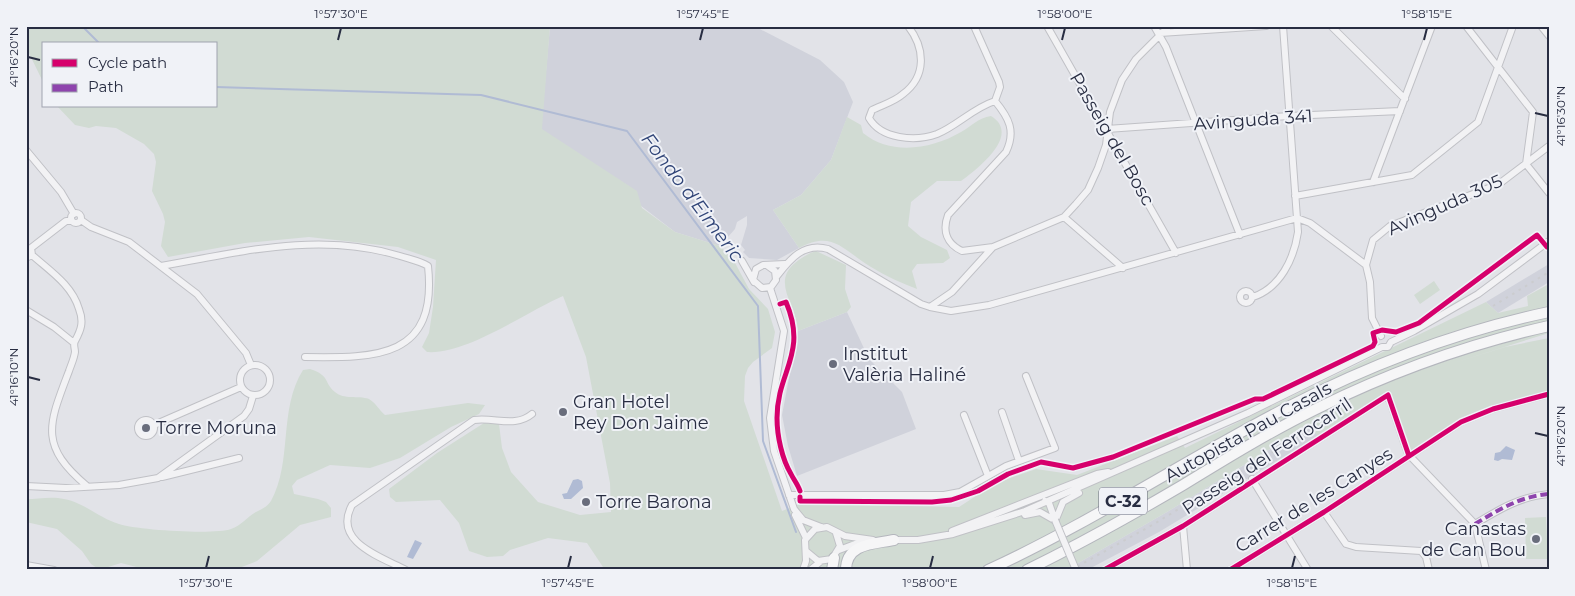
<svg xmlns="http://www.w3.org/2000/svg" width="1575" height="596" viewBox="0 0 1575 596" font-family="Montserrat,sans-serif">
  <rect width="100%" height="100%" fill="#e2e3e8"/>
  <path fill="#d0d2db" d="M550 26H754L820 60 844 82 853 102 831 160 801 195 773 210 799 248 777 260 749 258 743 252 745 250 741 245 747 225V216L737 222 735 229 720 246 675 232 541 129Z
    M1549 264V282L1498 313 1486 302Z
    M847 312 869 359 902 392 916 429 797 476 788 446 782 415 798 331Z
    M1310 425 1318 436 1159 532 1087 570H1066L1167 512Z"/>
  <path fill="#d1dbd3" d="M26 26H550L542 129 637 191 642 208 675 232 720 246 734 261 749 289 768 309 775 332 772 348 753 362 748 368 745 376 744 401 782 511 800 504 959 507 996 483 1036 469 1077 475 1177 436 1185 448 1486 302 1498 313 1528 306 1527 296 1549 284V333L1447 365 1505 347 1549 338V394L1461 422 1409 456 1388 395 1318 436 1309 425 1167 512 1066 570H605L587 543 548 538 510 550 503 556 487 557 469 551 459 523 440 500 396 502 390 497 389 489 437 453 484 423 499 424 502 448 511 472 538 502 580 515 611 512 610 483 586 357 563 296C526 312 466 355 427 352L422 347 429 333 433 307 436 260 398 247 309 237 245 243 168 257 161 246 165 222 163 214 152 191 156 162 154 154 144 144 116 128 96 126 89 128 75 125 57 106H216V44H44V84L26 47Z
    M991 116C1022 135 977 169 961 181H937L911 202 908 226 921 237 947 250 950 258 943 263 917 264 912 271 917 289C901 283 886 276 871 267 844 251 833 229 799 248L773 210 801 195 831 160 847 117 861 125 863 133C891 156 932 149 961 132 972 126 978 118 991 116Z
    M816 251 846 265 845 289 851 307 847 312 798 331C797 305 771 283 795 263 801 258 809 253 816 251Z
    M1434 281 1440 290 1420 304 1414 295Z
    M310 369C331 376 323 382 335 392 344 400 358 395 369 399 376 403 379 410 385 415L468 403 485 405 479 414 451 427 400 458 370 468 330 465 297 480 292 486 294 494 318 499 326 502 331 508V517L300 525 257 561 234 570H148L121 563 105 568H97L91 564 82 551 57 529 26 522V499C38 499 52 496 64 499 85 503 99 518 119 524 136 530 215 535 231 529 241 526 247 517 256 512 262 509 267 507 271 501 293 461 278 410 303 370Z
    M1546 517 1548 559H1526L1525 518Z"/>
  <path fill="#b0bbd4" d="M1506 446 1515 450 1512 460 1502 459 1498 461 1494 460 1495 453 1500 452Z
    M578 479 582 481 583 488 571 499H564L562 494 567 493 573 480Z
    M415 540 422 543 413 559 407 557Z"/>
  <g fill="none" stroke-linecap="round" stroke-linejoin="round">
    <path stroke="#b0bbd4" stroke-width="2" d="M82 26 100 44
      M216 87 481 95 627 131 758 306 763 441 796 532"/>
    <defs>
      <path id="minor" d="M908 26C925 48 927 76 903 94 894 102 882 105 872 110L869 118C881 139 915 142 937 134 957 126 973 108 995 101
        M974 26 999 82 1000 87 995 101
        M1047 26 1176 253
        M1154 26 1166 47 1240 235
        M1331 26 1405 99
        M1466 26 1533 112 1526 164 1549 193
        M1541 26 1549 36
        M1160 33 1266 26
        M1107 129 1289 116 1400 111
        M26 150 61 192 74 214
        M1373 182 1432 26
        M1295 196 1412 175 1478 122 1513 26
        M71 218a5 5 0 1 1 10 0a5 5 0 1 1-10 0Z
        M1064 217 1123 268
        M81 220 91 227 129 242 197 294 246 353 251 365
        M993 247 962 251C947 244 942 231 948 215L1006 152C1016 131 1009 118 995 101
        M32 255C50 271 72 285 79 309 84 322 81 330 75 341 73 345 75 348 75 352 74 359 71 365 69 371 49 424 38 445 87 486
        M26 258 32 255 31 248 66 221H72
        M742 261 754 282
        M161 266C240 252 321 231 400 256 409 259 420 261 428 266 438 359 376 358 305 357
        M768 266 775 271 776 280 771 287 762 288 753 280 756 269 763 265 785 264
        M777 276C790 259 804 242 828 249L921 304 930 307 952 292 993 247 1064 217 1076 204 1088 190 1098 168 1106 145 1110 112 1122 80 1136 59 1169 26
        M770 288 784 331 770 418 774 451 794 509 803 520 821 527
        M1240 297a6 6 0 1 1 12 0a6 6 0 1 1-12 0Z
        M1253 297C1280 288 1294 259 1298 232L1283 26
        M930 307 951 311 989 305 1297 218 1310 223 1366 265
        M26 310 54 327 74 343
        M1381 336 1372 318 1370 282 1366 265 1373 240 1390 226 1499 184 1549 146
        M240 380a15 15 0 1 1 30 0a15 15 0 1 1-30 0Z
        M1002 412 1019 461
        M964 415 988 476
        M138 428a8 8 0 1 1 16 0a8 8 0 1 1-16 0Z
        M154 425 241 387
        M162 477 239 458
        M1252 479 1308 570
        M26 486 66 488 119 485 158 478 244 416 249 409 253 396
        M789 495H944L960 492 1006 466 1055 448 1026 376
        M1045 501 1049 503 1055 520
        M1324 512 1346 544 1356 547 1421 551 1426 557 1429 570
        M795 515 806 538
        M1025 515 1040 512 1054 520
        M1056 519 1063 502 1079 493
        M1475 524C1498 510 1521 496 1549 494
        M1183 526 1187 570
        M952 531 1097 474 1108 472
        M893 540H918L953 534 1025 511 1248 413 1382 347H1388L1391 342 1414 331 1478 294 1549 241
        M839 550 863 541
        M806 551 818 561 832 559 840 546 836 533
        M26 565 54 570
        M406 570C381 557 332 542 352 505L474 420C495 417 515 428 532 414
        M803 570 806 561 805 540 815 529 827 527 845 536 873 540
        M810 570 820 562
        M1104 570 1183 526 1388 395 1408 454 1475 524 1486 570
        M1230 570 1324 512 1461 422 1493 409 1549 394"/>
      <path id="highway" d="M832 570 834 558
        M846 570C846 543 874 544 894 540
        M988 570C1093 522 1188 458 1290 406 1372 364 1459 331 1549 312
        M1027 570C1080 544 1132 515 1183 485 1227 458 1271 431 1318 408 1391 372 1469 344 1549 326"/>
    </defs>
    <use href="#minor" stroke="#c0c1c6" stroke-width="8"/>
    <use href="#highway" stroke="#b4b6bd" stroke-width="12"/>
    <use href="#minor" stroke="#f2f2f4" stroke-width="6"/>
    <use href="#highway" stroke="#f6f6f7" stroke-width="10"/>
    <path stroke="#cbcccf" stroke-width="2" stroke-dasharray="2.5 5" stroke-linecap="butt" d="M1493 306 1549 272
      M1071 570 1154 524 1312 428"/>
    <defs>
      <path id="minor-bridge" d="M1055 520 1076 570"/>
    </defs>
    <use href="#minor-bridge" stroke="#c0c1c6" stroke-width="8" stroke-linecap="butt"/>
    <use href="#minor-bridge" stroke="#f2f2f4" stroke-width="6"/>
    <path stroke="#8e44ad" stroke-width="4" stroke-dasharray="8 4" stroke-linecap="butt" d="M1475 524C1498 510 1521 496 1549 494"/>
    <defs>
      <path id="cycleway" d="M780 304 786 302C808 354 777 371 777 418 777 436 782 459 791 474 794 480 798 485 800 491
        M800 497V501L932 502 951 500 978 491 1008 474 1041 462 1073 468 1113 457 1255 399H1263L1373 346 1375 342 1373 333 1382 330 1396 332 1419 323 1537 235 1547 247 1549 246
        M1104 570 1183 526 1388 395 1409 456
        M1230 570 1324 512 1461 422 1493 409 1549 394"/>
    </defs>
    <use href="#cycleway" stroke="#f0f2f7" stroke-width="8"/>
    <use href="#cycleway" stroke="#d6006c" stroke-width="5"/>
  </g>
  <path fill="none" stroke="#282d42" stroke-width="2" d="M338 40 341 28M700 40 703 28M1062 40 1065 28M1424 40 1427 28M28 57 40 60M1535 113 1548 116M28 377 40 380M1535 433 1548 436M206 568 209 556M568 568 571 556M930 568 933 556M1292 568 1295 556"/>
  <g fill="#696d7c" stroke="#f0f2f7" stroke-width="2">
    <circle cx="833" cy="364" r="5"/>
    <circle cx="563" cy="412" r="5"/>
    <circle cx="146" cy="428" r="5"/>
    <circle cx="586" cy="502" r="5"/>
    <circle cx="1536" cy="539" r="5"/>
  </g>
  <g text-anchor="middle" stroke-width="4" stroke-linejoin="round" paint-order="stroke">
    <rect fill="#f0f2f7" stroke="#646878" stroke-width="1" x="1099" y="487.5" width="48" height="27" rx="4"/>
    <g font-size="16" font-weight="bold" fill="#282d42">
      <text x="1123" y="507">C-32</text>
    </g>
    <g font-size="18" fill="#282d42" stroke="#f0f2f7">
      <text transform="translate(1253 120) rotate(-4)" y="6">Avinguda 341</text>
      <text transform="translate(1112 139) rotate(60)" y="6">Passeig del Bosc</text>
      <text transform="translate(1445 205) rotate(-24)" y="6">Avinguda 305</text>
      <text transform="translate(1248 432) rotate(-29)" y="6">Autopista Pau Casals</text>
      <text transform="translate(1267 456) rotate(-33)" y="6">Passeig del Ferrocarril</text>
      <text transform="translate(1314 500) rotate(-32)" y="6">Carrer de les Canyes</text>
    </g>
    <g font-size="18" fill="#282d42" stroke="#f0f2f7" text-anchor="start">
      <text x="843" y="360">Institut<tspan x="843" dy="21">Valèria Haliné</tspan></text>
      <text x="573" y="408">Gran Hotel<tspan x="573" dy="21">Rey Don Jaime</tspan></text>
      <text x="156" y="434">Torre Moruna</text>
      <text x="596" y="508">Torre Barona</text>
      <text x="1526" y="535" text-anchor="end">Canastas<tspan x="1526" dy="21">de Can Bou</tspan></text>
    </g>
    <g font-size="19" font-style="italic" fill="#304477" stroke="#f0f2f7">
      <text transform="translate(693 197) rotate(53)" y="7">Fondo d'Eimeric</text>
    </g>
  </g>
  <rect width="1575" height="596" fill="none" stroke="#f0f2f7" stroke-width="55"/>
  <rect x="42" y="42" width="175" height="65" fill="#f0f2f7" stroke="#a0a3af"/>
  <rect x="52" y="59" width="25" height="8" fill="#d6006c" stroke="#a0a3af"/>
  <text x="88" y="68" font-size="15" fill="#282d42">Cycle path</text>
  <rect x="52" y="84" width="25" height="8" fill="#8e44ad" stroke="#a0a3af"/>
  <text x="88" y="92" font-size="15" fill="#282d42">Path</text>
  <rect x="28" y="28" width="1520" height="540" fill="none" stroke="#282d42" stroke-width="2"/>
  <g font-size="12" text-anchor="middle" fill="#282d42">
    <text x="341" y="18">1°57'30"E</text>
    <text x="703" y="18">1°57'45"E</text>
    <text x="1065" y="18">1°58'00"E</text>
    <text x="1427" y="18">1°58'15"E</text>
    <text transform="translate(14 57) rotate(-90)" y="4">41°16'20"N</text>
    <text transform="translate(1561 116) rotate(-90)" y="4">41°16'30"N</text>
    <text transform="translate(14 377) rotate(-90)" y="4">41°16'10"N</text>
    <text transform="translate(1561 436) rotate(-90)" y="4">41°16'20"N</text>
    <text x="206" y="587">1°57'30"E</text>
    <text x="568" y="587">1°57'45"E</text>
    <text x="930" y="587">1°58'00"E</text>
    <text x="1292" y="587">1°58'15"E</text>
  </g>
</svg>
